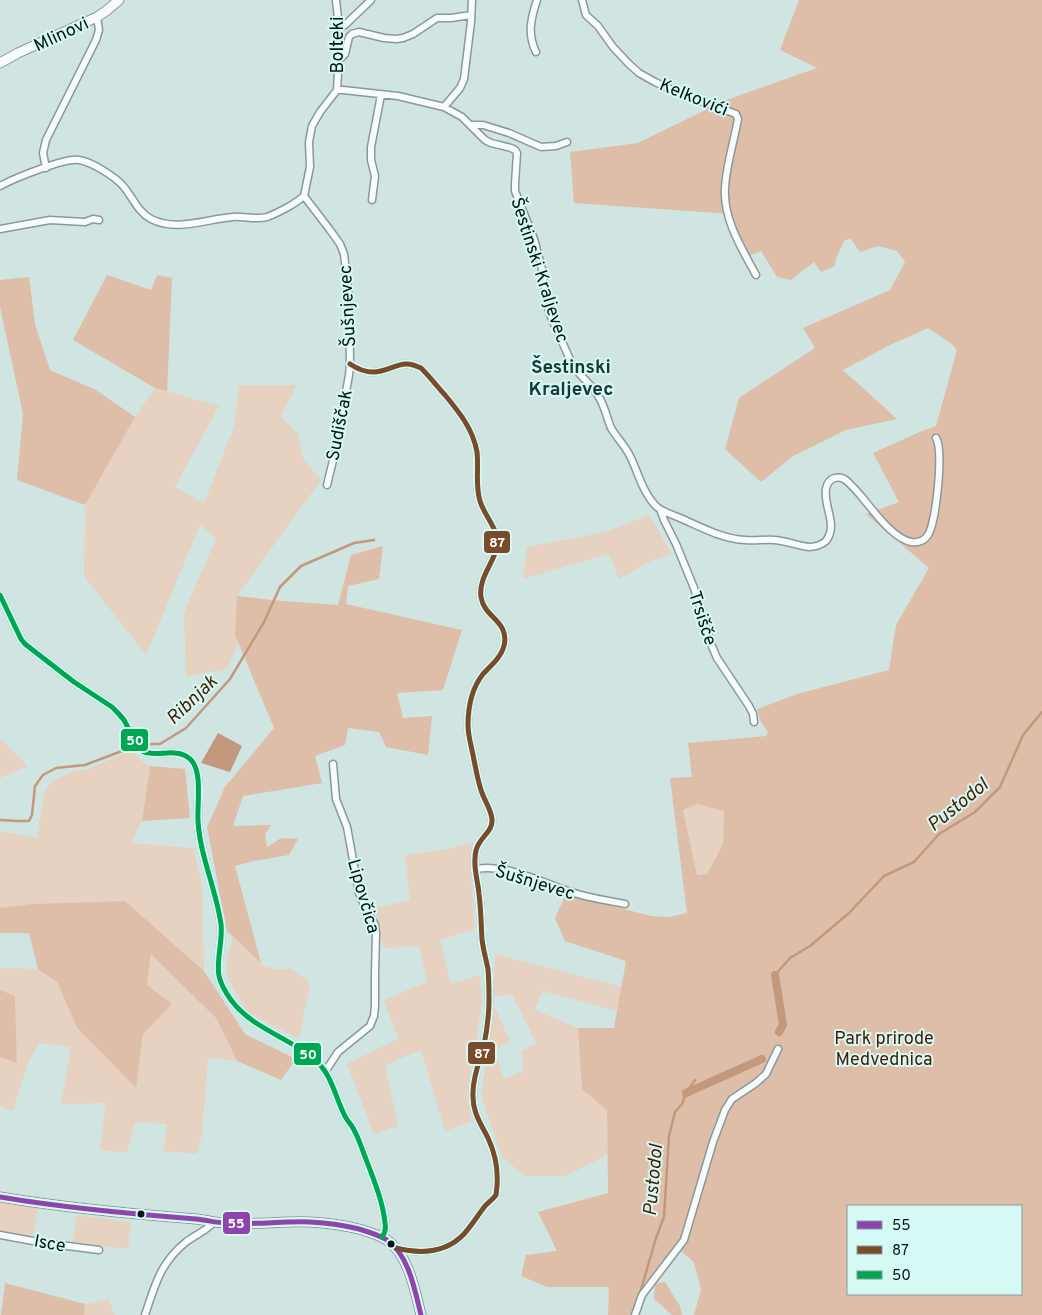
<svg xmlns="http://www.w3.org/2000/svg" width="1042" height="1315" viewBox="0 0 1042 1315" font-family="Overpass,sans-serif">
  <rect width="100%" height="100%" fill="#d0e4e2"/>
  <path fill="#e7d2c2" d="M239 385H297L281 416 298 434 303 458 321 480 237 596 238 641 228 669 186 676 184 613 216 538 200 525 146 655 84 576 85 505 135 417 155 388 219 406 175 487 204 503 234 427Z
    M649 515 672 554 651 561 619 579 609 554 523 579 527 547 605 532Z
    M0 738 28 766 0 778Z
    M129 751H133L144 763 150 766 142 821 131 843 194 848 202 887 204 971 125 901 31 904 0 908V831L37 838 44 794 51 782 77 770H86Z
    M697 804 724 811 723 844 707 874 697 875 683 809Z
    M473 842 471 869 475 929 440 940 451 984 480 975 482 1002 467 1096 472 1121 445 1131 421 1050 385 1065 398 1126 374 1134 347 1064 398 1039 384 1000 427 982 419 946 383 948 375 908 410 900 405 855 448 849Z
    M233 937 261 963V965L275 969H291L309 981V989L299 1039 249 1013 235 992 227 974V959Z
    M151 953 216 1018 237 1061 208 1058 202 1134 197 1154 163 1151 167 1124 135 1122 127 1153 100 1150 106 1103 61 1104 71 1047 39 1043 27 1065 13 1111 0 1106V1057L17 1063 15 996 0 990V968L38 969 57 982 77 1028 136 1088 143 1034 172 1004 147 985Z
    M495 954 622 987 617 1011 542 991 535 1010 578 1028 582 1089 607 1110V1155L566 1176H525L502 1157 481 1095 494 1006 510 1041 495 1050 503 1079 524 1071 521 1051 536 1043 512 995 493 996Z
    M0 1201 33 1206 38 1208 34 1232 32 1235 28 1236 0 1230Z
    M77 1215 131 1222 128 1249 73 1242Z
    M108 1299 115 1315H84L85 1304Z"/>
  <path fill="#debea8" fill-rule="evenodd" d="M799 0H1042V1315H694L701 1290 694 1262 677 1248 662 1265 633 1315H608L609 1287H547L521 1276 526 1255 557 1251 538 1212 608 1193 607 1110 582 1089 578 1028H614L626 961 565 941 555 918 566 894 608 905 651 916 669 917 687 913 670 778 692 777 688 743 766 736 768 732 761 722 757 709 797 694 889 670 896 625 929 568 866 514 899 502 873 453 922 431 936 426 957 350 952 344 928 328 890 345 843 370 897 419 846 430 793 456 761 482 725 449 739 398 815 348 803 328 890 290 905 262 897 251 878 246 860 252 851 239 845 240 836 258 835 266 821 272 814 262 791 280 777 277 761 251 748 256 738 237 732 214 574 203 570 152 638 143 726 100 817 68 780 50ZM697 804 724 811 723 844 707 874 697 875 683 810ZM848 1206H1021V1294H848Z
    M107 275 151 290 157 275 172 278 167 391 155 388 73 340Z
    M29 277 35 324 50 370 96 390 135 417 85 505 17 480 23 414 0 307V280Z
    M383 546 379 579 348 586 346 604 462 630 443 690 397 693 403 718 432 716 428 755 386 747 379 732 348 728 345 745 315 756 322 783 243 796 233 826 271 825 265 834 267 847 281 838 298 839 289 855 254 861 235 866 261 963 227 931 207 827 225 787 274 728 235 635 237 596 282 601 338 605 351 555Z
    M150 766 185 769 190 818 142 821Z
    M125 901 204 971 245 1034 296 1059 281 1080 237 1061 216 1018 151 954 147 985 172 1004 143 1034 136 1088 77 1028 57 982 38 969 29 933H0V908L31 904Z
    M0 990 15 996 17 1063 0 1057Z
    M665 1282 680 1306 682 1315H672L654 1299 655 1284Z
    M5 1283 85 1304 84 1315H1Z"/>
  <path fill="#c3987d" d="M218 733 242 746 230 772 201 763Z"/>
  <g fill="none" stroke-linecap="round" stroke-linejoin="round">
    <path stroke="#c3987d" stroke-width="2.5" d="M0 820 18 821H29L32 815 35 786 43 775 56 768 85 765 130 748 152 744H160L186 728 230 679 264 622 280 587 301 566 354 543 374 540
      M775 975 790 958 810 946 849 913 884 876 914 862 939 834 975 812 1000 787 1023 735 1042 712
      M640 1293 656 1238 664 1217 669 1136 675 1112 682 1104 686 1093 695 1080"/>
    <path stroke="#c3987d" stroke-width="8" d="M775 975 783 1025 779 1032
      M686 1093 762 1059"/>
    <defs>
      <path id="minor" d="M336 0 340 37 337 90
        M582 0 586 15 598 26 613 47 629 64 639 73 655 82 679 93 736 114 738 119 737 124C733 145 726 167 725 188 723 219 742 249 756 275
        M339 29 345 25 371 0
        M536 52C527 34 531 18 537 0
        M339 60 345 54 349 37 352 34 359 32 384 38 396 39 403 38 413 34 437 18H451L471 15
        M444 107 460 88 464 79 471 22 472 0
        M471 125H483L509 133 541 147 556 146 567 142
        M46 168 43 153 46 140 96 40 99 30 97 17
        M0 186C15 178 64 158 79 160 92 162 116 177 124 187 133 198 138 212 151 219 177 232 206 219 233 217 244 216 256 220 267 217 278 213 295 204 304 196L310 167 309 142 312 126 320 112 337 90H343L398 96 444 107 462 117 485 140 491 143 511 148 515 150 517 153 515 184V191L534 239 542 269 548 307 551 317 572 364C580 377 593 385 600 399 605 408 607 418 611 428 617 438 625 446 630 456 638 472 643 494 657 507 663 512 673 515 680 518 701 527 722 539 745 540 755 541 765 539 775 540 787 541 798 546 809 547 814 547 822 545 826 541 829 537 831 531 831 526 831 514 824 502 826 489 828 477 840 474 848 482 852 486 857 491 861 496 873 510 892 538 911 542 918 543 924 541 928 535 936 523 944 450 936 438
        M304 196 330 230 340 244 344 254 349 299 350 364 349 375 336 448 327 485
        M372 200 375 176 371 160V147L381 95
        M0 229 50 220 85 222 93 219 99 220
        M350 364C359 370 370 374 381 371 398 367 403 359 421 368 429 376 437 386 445 395 459 412 473 429 477 452 479 468 475 485 480 501 484 515 497 527 497 542 497 561 478 576 481 597 484 618 510 621 504 646 501 658 490 666 483 674 472 688 468 708 468 725 468 737 472 748 474 760 476 770 478 781 481 790 484 800 491 809 492 819 493 829 485 834 480 842 477 846 475 853 475 859 474 870 478 882 479 894 481 909 481 924 482 939 483 949 486 959 488 969 489 980 489 990 489 1000 489 1015 487 1030 484 1045 480 1060 473 1076 473 1092 472 1112 480 1122 488 1138 496 1155 499 1176 496 1195 493 1199 489 1202 485 1206 478 1215 472 1225 464 1234 446 1253 420 1254 396 1248
        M660 509 664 520 676 544 694 588 711 644 717 658 749 706 753 714 754 722
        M0 595 21 639 25 644 74 682 112 707 118 713 124 720 140 750C155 759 176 746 190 759 203 770 197 804 198 821 200 856 216 889 221 924 223 941 216 961 219 976 221 985 226 993 231 1000 253 1030 293 1038 319 1064 333 1078 336 1100 346 1118 348 1122 352 1125 354 1130 358 1137 361 1146 364 1154 372 1175 383 1201 385 1223 386 1228 385 1233 382 1237
        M476 869C508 864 538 881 568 891 587 898 606 900 625 904
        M325 1072 338 1052 370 1026 374 1016 375 1006V974L376 933 375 925 366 909 359 893 347 827 336 799 333 764
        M0 1235 44 1243 99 1250
        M145 1315C155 1285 160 1263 186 1242 195 1235 206 1231 214 1222
        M635 1315 642 1295 684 1240 713 1142 725 1110 732 1099 756 1083 766 1074 778 1049"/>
      <path id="tertiary" d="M0 1197C65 1208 131 1214 196 1219 207 1220 216 1223 227 1223 254 1225 282 1221 310 1222 327 1223 343 1225 359 1229 369 1232 379 1235 387 1240 409 1255 415 1291 421 1315"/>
      <path id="secondary" d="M0 63 18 53 97 17 106 11 119 0"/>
    </defs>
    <use href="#minor" stroke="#8a9998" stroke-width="9"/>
    <use href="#tertiary" stroke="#8a9998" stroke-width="11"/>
    <use href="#secondary" stroke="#8a9998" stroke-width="11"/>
    <use href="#minor" stroke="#f8fbfb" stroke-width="6"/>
    <use href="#tertiary" stroke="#f8fbfb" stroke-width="9"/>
    <use href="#secondary" stroke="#f8fbfb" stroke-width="9"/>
    <defs>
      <path id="bus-1" d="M0 1197C65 1208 131 1214 196 1219 207 1220 216 1223 227 1223 254 1225 282 1221 310 1222 327 1223 343 1225 359 1229 369 1232 379 1235 387 1240 409 1255 415 1291 421 1315"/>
      <path id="bus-2" d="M350 364C359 370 370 374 381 371 398 367 403 359 421 368 429 376 437 386 445 395 459 412 473 429 477 452 479 468 475 485 480 501 484 515 497 527 497 542 497 561 478 576 481 597 484 618 510 621 504 646 501 658 490 666 483 674 472 688 468 708 468 725 468 737 472 748 474 760 476 770 478 781 481 790 484 800 491 809 492 819 493 829 485 834 480 842 477 846 475 853 475 859 474 870 478 882 479 894 481 909 481 924 482 939 483 949 486 959 488 969 489 980 489 990 489 1000 489 1015 487 1030 484 1045 480 1060 473 1076 473 1092 472 1112 480 1122 488 1138 496 1155 499 1176 496 1195 493 1199 489 1202 485 1206 478 1215 472 1225 464 1234 446 1253 420 1254 396 1248"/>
      <path id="bus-3" d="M0 595 21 639 25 644 74 682 112 707 118 713 124 720 140 750C155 759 176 746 190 759 203 770 197 804 198 821 200 856 216 889 221 924 223 941 216 961 219 976 221 985 226 993 231 1000 253 1030 293 1038 319 1064 333 1078 336 1100 346 1118 348 1122 352 1125 354 1130 358 1137 361 1146 364 1154 372 1175 383 1201 385 1223 386 1228 385 1233 382 1237"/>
    </defs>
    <use href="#bus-1" stroke="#d5f9f5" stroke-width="9"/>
    <use href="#bus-2" stroke="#d5f9f5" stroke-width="9"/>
    <use href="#bus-3" stroke="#d5f9f5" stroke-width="9"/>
    <use href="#bus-1" stroke="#8e44ad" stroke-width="5"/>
    <use href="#bus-2" stroke="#7a4b2a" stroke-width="5"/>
    <use href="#bus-3" stroke="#00a651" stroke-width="5"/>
  </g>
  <g fill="#071413" stroke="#d5f9f5" stroke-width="2">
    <circle cx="141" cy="1214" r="4.5"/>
    <circle cx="391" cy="1244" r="4.5"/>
  </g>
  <g text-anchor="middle" stroke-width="4" stroke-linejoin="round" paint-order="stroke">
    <g font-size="18" fill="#071413" stroke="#d5f9f5">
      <text transform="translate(61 34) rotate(-25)" y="6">Mlinovi</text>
      <text transform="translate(337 45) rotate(-90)" y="6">Bolteki</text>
      <text transform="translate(694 97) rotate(22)" y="6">Kelkovići</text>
      <text transform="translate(540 270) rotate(72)" y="6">Šestinski Kraljevec</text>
      <text transform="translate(347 306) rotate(-93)" y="6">Šušnjevec</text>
      <text transform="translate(339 425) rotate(-79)" y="6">Sudiščak</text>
      <text transform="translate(703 618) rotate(72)" y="6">Trsišče</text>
      <text transform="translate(535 882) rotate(17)" y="6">Šušnjevec</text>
      <text transform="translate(364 896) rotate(74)" y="6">Lipovčica</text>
      <text transform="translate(50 1243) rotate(10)" y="6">Isce</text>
    </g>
    <g font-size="18" fill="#471a00" stroke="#d5f9f5">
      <text x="884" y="1044">Park prirode<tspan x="884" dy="21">Medvednica</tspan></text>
    </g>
    <g font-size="19" font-weight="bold" fill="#193936" stroke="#d5f9f5">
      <text x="571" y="373">Šestinski<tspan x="571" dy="22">Kraljevec</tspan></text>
    </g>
    <g font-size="19" font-style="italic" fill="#4b1d00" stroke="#d5f9f5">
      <text transform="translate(191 699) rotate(-44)" y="7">Ribnjak</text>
      <text transform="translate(957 804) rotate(-39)" y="7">Pustodol</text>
      <text transform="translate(652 1180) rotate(-85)" y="7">Pustodol</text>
    </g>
  </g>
  <g stroke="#d5f9f5" stroke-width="2">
    <rect x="483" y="530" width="28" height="24" rx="5" fill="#7a4b2a"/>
    <rect x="120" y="728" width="29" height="24" rx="5" fill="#00a651"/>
    <rect x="467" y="1041" width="29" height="24" rx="5" fill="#7a4b2a"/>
    <rect x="293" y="1042" width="29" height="24" rx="5" fill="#00a651"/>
    <rect x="222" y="1211" width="29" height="24" rx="5" fill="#8e44ad"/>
  </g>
  <g font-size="14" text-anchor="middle" font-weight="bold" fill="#fff">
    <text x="497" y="547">87</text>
    <text x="135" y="745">50</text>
    <text x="482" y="1058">87</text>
    <text x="308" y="1059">50</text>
    <text x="236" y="1228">55</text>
  </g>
  <rect x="847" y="1205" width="175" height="90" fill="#d5f9f5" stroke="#839d9b"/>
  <rect x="857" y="1221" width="25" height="8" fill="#8e44ad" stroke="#839d9b"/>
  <text x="892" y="1230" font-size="15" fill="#071413">55</text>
  <rect x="857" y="1246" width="25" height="8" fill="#7a4b2a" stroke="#839d9b"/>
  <text x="892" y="1255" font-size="15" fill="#071413">87</text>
  <rect x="857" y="1271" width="25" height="8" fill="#00a651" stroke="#839d9b"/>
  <text x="892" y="1280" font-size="15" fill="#071413">50</text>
</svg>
